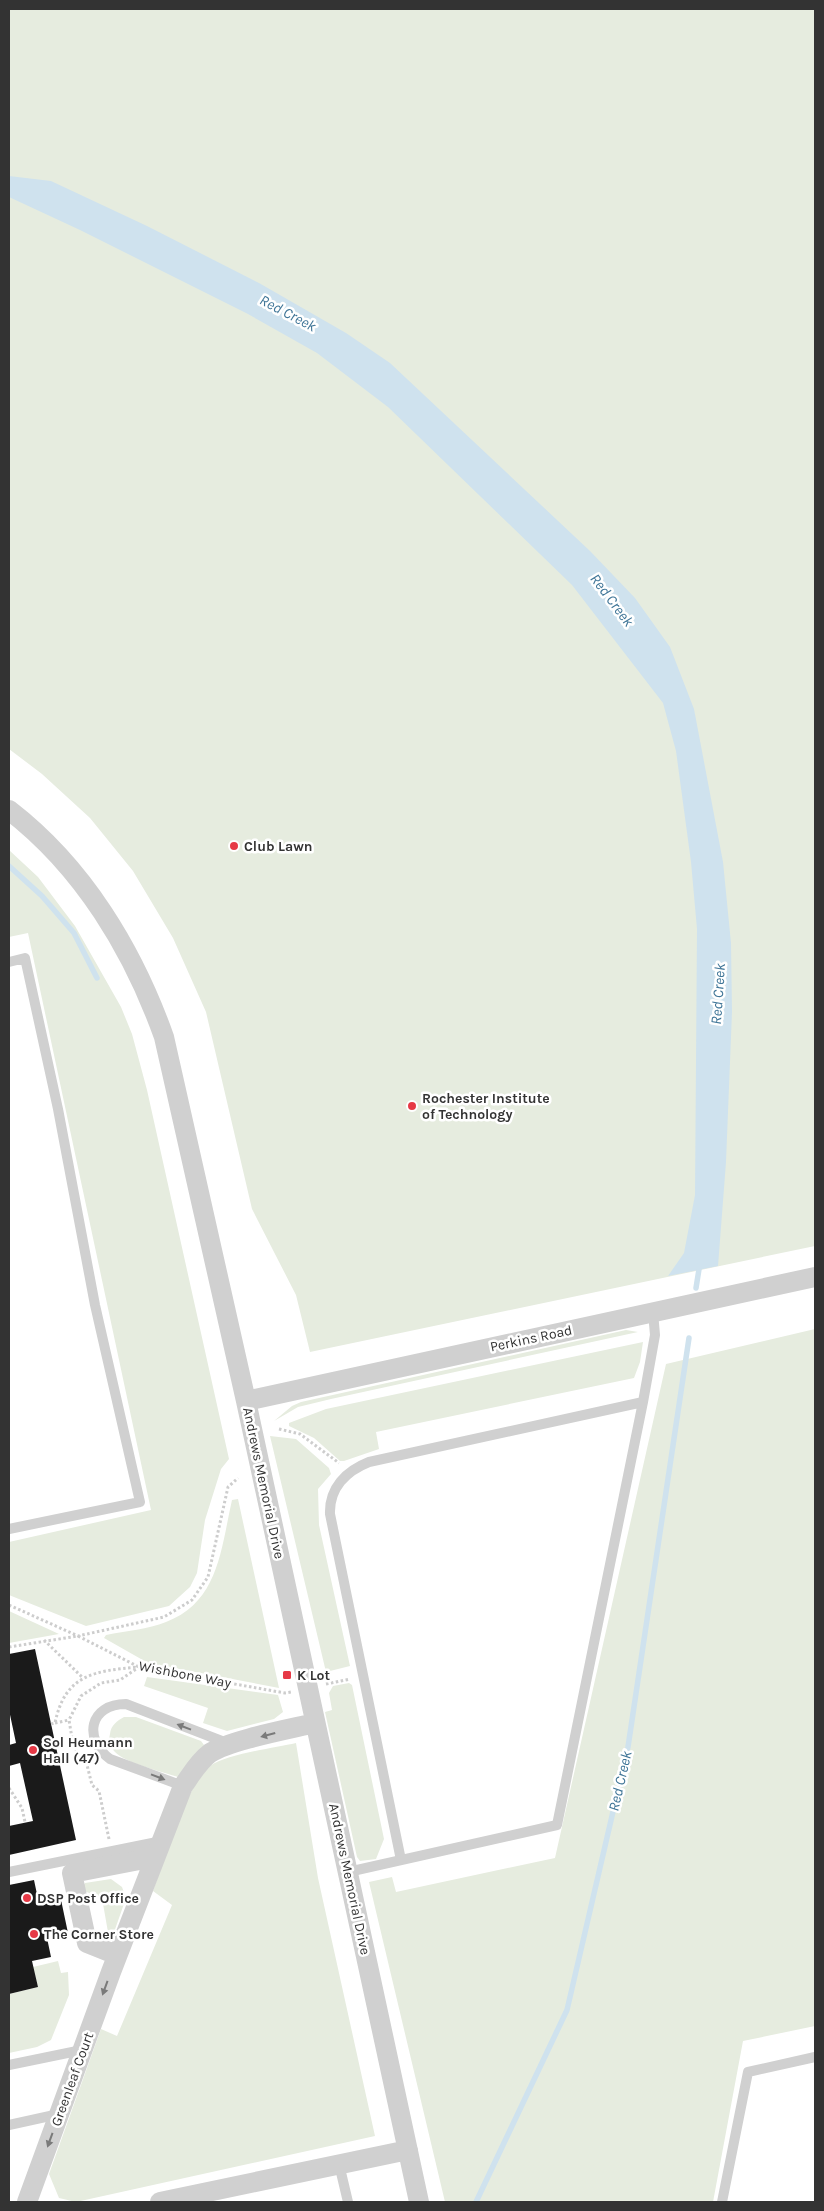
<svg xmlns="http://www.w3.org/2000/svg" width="824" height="2211" viewBox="0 0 824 2211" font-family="Karla,sans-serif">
  <rect width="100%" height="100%" fill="#fff"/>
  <path fill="#e6ecdf" d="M9 9H815V1246L310 1352 296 1295 252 1209 206 1012 173 938 133 871 90 818 42 774 9 749Z
    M9 850 38 877 75 926 121 1007 132 1034 147 1090 229 1459 221 1469 205 1520 197 1573 190 1587 169 1606 86 1626 9 1595V1542L151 1510 28 933 9 937Z
    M815 1329V2026L743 2041 713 2202H445L369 1882 392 1877 396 1892 555 1858 666 1364Z
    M626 1330 638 1332 331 1399 298 1407 274 1421 292 1406 301 1402Z
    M643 1342 640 1362 634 1378 376 1432 379 1449 344 1461H340L314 1438 289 1426V1423L326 1409Z
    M270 1436 296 1439 329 1468 331 1474 318 1489 319 1525 350 1666 326 1672Z
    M238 1499 279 1688 148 1663 104 1638 106 1635C126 1631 148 1629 166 1622 219 1602 221 1548 232 1500Z
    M9 1611 59 1634 9 1643Z
    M147 1677 278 1695 283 1712 274 1719 227 1731 203 1723 208 1708 144 1686Z
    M349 1683 352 1685 384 1839 376 1859 360 1861 357 1857 325 1712 332 1710 329 1693 333 1686Z
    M124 1717H136L201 1741 204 1745 203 1749 178 1777C163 1772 125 1763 115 1752 110 1747 108 1741 110 1734 111 1725 117 1721 124 1717Z
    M296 1743 318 1878 375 2136 76 2202 59 2198 49 2174 101 2029 117 2036 172 1905 153 1891C164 1862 187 1783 210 1766 227 1754 274 1748 296 1743Z
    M111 1879 122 1887 126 1898 112 1938H109L102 1898 84 1891 83 1886 85 1883Z
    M58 1961 61 1973 68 1972 69 1995 51 2040 37 2047 9 2053V1994L38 1987 33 1967Z"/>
  <path fill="#cfe2ee" d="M9 176 51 181 147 226 259 283 346 333 390 363 590 551 635 598 670 647 694 709 723 862 731 943 732 1012 726 1162 718 1266 668 1276 684 1253 695 1195 697 929 691 862 676 751 663 703 572 585 388 407 317 353 248 314 80 230 9 197Z"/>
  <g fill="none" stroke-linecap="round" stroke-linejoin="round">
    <path stroke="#cfe2ee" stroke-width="5.5" d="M9 866 42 896 74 933 97 978
      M696 1288 700 1263
      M476 2202 567 2010 628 1747 689 1338"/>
  </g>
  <path fill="#1a1a1a" d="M35 1649 76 1840 9 1855V1826L33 1821 20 1763 9 1766V1745L16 1743 9 1710V1654Z
    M34 1880 38 1899 60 1895 68 1933 47 1938 51 1957 32 1961 38 1987 9 1994V1885Z"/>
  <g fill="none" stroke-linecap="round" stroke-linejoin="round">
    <path stroke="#cdcdcd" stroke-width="3" stroke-dasharray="2.5 2.5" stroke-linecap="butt" d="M279 1429 300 1434 339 1463
      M9 1605 78 1636 164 1617 192 1600 208 1577 228 1487 238 1478
      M44 1640 83 1678
      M9 1647 78 1636 139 1667 285 1693 291 1692
      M326 1684 350 1679
      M55 1723 69 1720
      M51 1724 55 1723C65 1674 95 1671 138 1667
      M9 1788 22 1808 25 1822
      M109 1839 99 1791 92 1785 87 1765 77 1753 72 1738 69 1720 81 1696 101 1683 120 1680 139 1667"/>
    <path stroke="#d0d0d0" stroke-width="10" d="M9 962 25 958 58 1109 95 1305 140 1502 9 1529
      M183 1786 110 1759C83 1739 89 1704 126 1704L227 1743
      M401 1860 330 1514C329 1488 346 1471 369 1462L643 1402 655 1335 653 1312
      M9 1872 162 1841
      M348 1872 557 1825 643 1402
      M9 2065 82 2050
      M9 2125 59 2114
      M339 2164 348 2202
      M722 2202 748 2072 815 2057"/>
    <path stroke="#d0d0d0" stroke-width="20" d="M9 810C83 867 133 950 164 1037L246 1401 419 2202
      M246 1401 815 1277
      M117 1955 87 1943 72 1873 155 1857
      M27 2202 111 1972 183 1786C191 1775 198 1762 210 1753 230 1740 290 1729 315 1723
      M160 2202 408 2150"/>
  </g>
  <defs><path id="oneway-solid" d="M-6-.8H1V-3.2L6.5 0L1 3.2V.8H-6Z" transform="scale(1.25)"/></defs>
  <g fill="#7a7a7a">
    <use href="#oneway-solid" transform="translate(184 1727) rotate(-159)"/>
    <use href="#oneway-solid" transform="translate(268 1735) rotate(165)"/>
    <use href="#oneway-solid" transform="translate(158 1777) rotate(21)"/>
    <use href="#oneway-solid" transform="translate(105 1988) rotate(110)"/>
    <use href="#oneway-solid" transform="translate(50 2140) rotate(110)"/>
  </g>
  <g fill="#e63946" stroke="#fff" stroke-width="2">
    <circle cx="234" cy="846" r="5"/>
    <circle cx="412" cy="1106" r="5"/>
    <rect x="282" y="1670" width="10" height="10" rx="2.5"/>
    <circle cx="33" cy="1750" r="5"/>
    <circle cx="27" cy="1898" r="5"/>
    <circle cx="34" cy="1934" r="5"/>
  </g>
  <g text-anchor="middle" stroke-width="5" stroke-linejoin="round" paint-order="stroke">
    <g font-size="14" font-weight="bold" fill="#333" stroke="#fff" text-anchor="start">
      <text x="244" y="851">Club Lawn</text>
      <text x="422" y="1103">Rochester Institute<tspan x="422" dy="16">of Technology</tspan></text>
      <text x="297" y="1680">K Lot</text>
      <text x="43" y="1747">Sol Heumann<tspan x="43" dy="16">Hall (47)</tspan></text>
      <text x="37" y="1903">DSP Post Office</text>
      <text x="44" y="1939">The Corner Store</text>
    </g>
    <g font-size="14" fill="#333" stroke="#fff">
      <text transform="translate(531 1338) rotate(-12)" y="5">Perkins Road</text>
      <text transform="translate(264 1483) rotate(78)" y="5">Andrews Memorial Drive</text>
      <text transform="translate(185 1674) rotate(11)" y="5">Wishbone Way</text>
      <text transform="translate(350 1879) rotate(78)" y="5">Andrews Memorial Drive</text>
      <text transform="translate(72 2079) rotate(-70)" y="5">Greenleaf Court</text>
    </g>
    <g font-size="15" font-style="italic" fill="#3f7597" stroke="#fff">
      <text transform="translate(288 313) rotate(28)" y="5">Red Creek</text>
      <text transform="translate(612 600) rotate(53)" y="5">Red Creek</text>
      <text transform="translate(718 994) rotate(-86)" y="5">Red Creek</text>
      <text transform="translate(620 1781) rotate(-77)" y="5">Red Creek</text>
    </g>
  </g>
  <rect width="824" height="2211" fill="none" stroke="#333333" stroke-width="20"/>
</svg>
